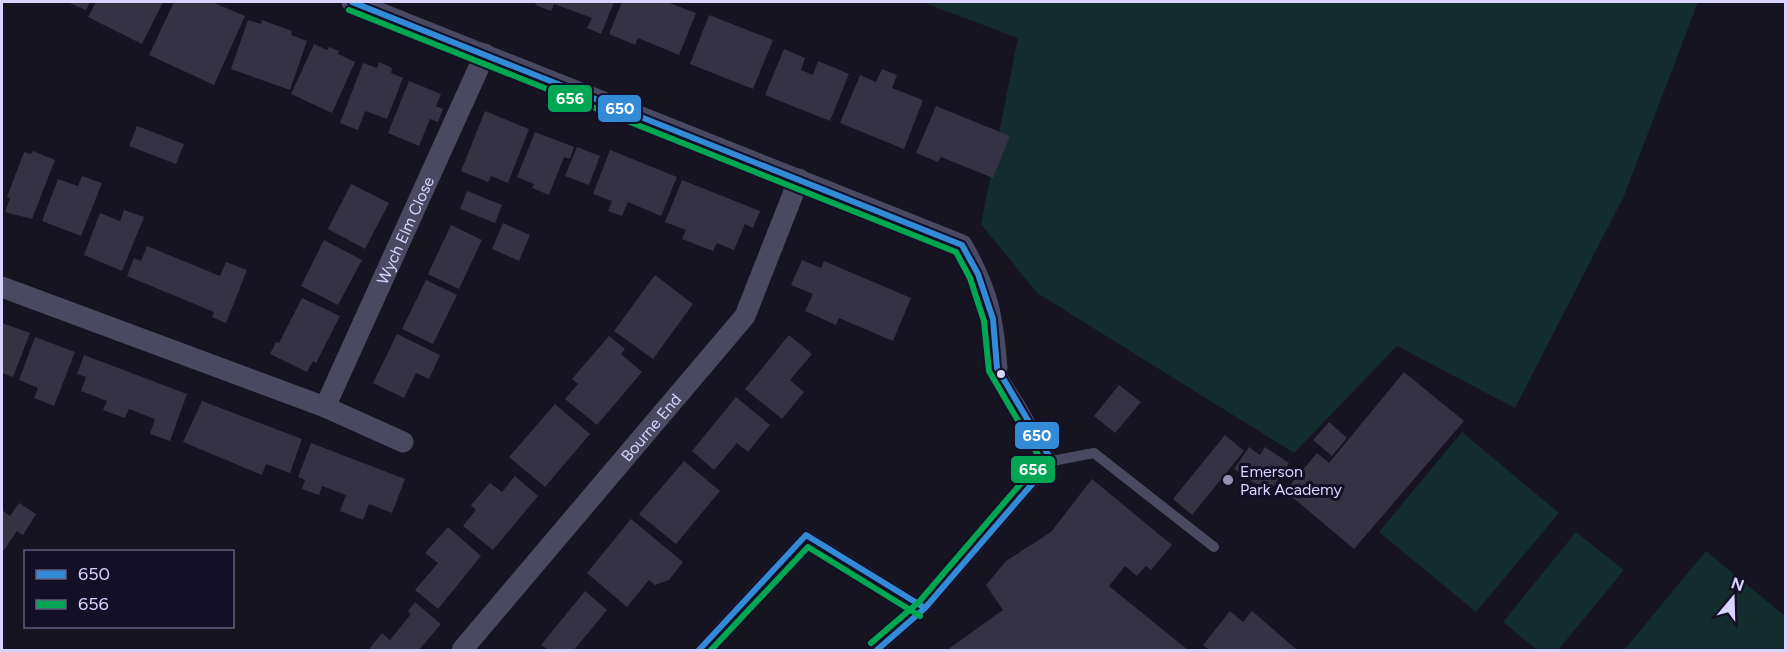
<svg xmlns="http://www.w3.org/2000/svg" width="1787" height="652" viewBox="0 0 1787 652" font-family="Figtree,sans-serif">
  <rect width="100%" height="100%" fill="#161421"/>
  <path fill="#132c2d" d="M922 2H1698L1624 196 1515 408 1397 346 1294 453 1037 293 981 224 1018 38Z
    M1462 432 1559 513 1476 612 1379 532Z
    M1576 532 1624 570 1558 650H1537L1503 622Z
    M1706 551 1785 616V650H1624Z"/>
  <path fill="#343243" d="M67 2H90L86 10Z
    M96 2H163L142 44 88 17Z
    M174 2H212L245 16 214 85 149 55Z
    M537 2H614L601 34 587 28 592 18 554 4 551 11 535 5Z
    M622 2H667L696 13 679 55 638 38 635 45 609 34Z
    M709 15 773 40 753 89 690 64Z
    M248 20 261 24 262 20 292 31 291 35 307 41 290 90 231 69Z
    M314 44 327 50 329 47 339 51 338 54 355 62 332 113 291 94Z
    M784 49 805 58 801 70 813 75 818 61 849 74 830 121 765 95Z
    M379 62 392 68 391 73 403 78 387 119 365 111 358 130 340 123 363 63 377 68Z
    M882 69 897 75 892 88 923 100 904 149 840 123 860 75 876 82Z
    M409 81 441 94 436 106 443 109 438 122 430 119 419 146 388 133Z
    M936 106 1010 136 993 178 941 157 938 162 916 153Z
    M485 111 529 129 508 183 491 176 488 182 461 171Z
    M137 126 184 144 176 164 129 146Z
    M535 132 574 147 570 159 564 157 549 195 532 188 534 184 517 177Z
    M577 147 600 156 589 185 565 176Z
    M610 150 677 177 661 216 628 202 622 216 608 211 612 201 593 194Z
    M33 151 55 160 32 219 5 212 10 198 7 197 24 152 31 154Z
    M82 176 102 183 81 236 42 221 58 179 78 186Z
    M682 180 760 211 753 228 745 224 734 250 717 243 713 251 682 239 686 230 665 222Z
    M351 184 389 203 365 249 328 229Z
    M467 191 502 205 495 223 460 209Z
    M124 210 144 217 122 271 84 255 100 213 120 221Z
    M503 223 530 235 519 261 492 249Z
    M451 225 482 240 459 289 428 274Z
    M324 240 362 260 338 305 301 286Z
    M147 246 220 276 226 262 247 270 226 323 212 317 214 312 127 276 134 258 141 261Z
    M802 260 821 268 824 261 911 298 893 341 839 318 836 325 805 311 813 294 791 285Z
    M655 275 693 304 653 359 614 331Z
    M426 280 457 295 433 344 402 329Z
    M302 298 340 316 316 363 313 361 307 372 270 354 276 342 279 343Z
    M2 323 30 333 13 377 2 373Z
    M397 334 440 355 429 379 416 373 404 398 373 383Z
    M789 335 812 354 790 380 804 392 782 419 745 389Z
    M609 336 625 349 621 354 642 372 597 425 565 399 578 384 572 379Z
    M35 337 75 352 54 406 34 398 38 388 19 380Z
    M84 355 187 394 170 441 150 434 155 419 129 409 125 418 103 410 107 401 81 391 86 377 77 374Z
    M1404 372 1464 421 1354 549 1285 491 1317 453 1329 463Z
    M1119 385 1141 402 1115 433 1094 416Z
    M736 397 770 425 748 452 737 443 714 470 692 451Z
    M202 401 302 439 290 473 266 464 262 475 183 442Z
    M555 404 590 434 545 487 509 457Z
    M1329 422 1347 438 1332 456 1313 440Z
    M1225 435 1244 451 1192 515 1173 499Z
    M311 443 405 479 392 513 369 504 363 520 340 511 346 495 322 486 319 495 302 489 305 480 298 477Z
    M1249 447 1260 455 1265 447 1289 463 1269 493 1234 469Z
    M684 461 720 491 676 544 639 514Z
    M515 476 538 496 493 550 463 526 476 510 471 505 490 483 502 492Z
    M1092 479 1172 545 1151 570 1146 566 1137 576 1125 566 1109 586 1188 650H947L1003 610 986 585 1006 561 1051 532Z
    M19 503 36 514 23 535 17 531 2 553V510L10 516Z
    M631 519 683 562 669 580 655 585 649 580 627 607 587 573Z
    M448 527 481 556 438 609 415 590 438 563 425 553Z
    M585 591 607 610 574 650H548L541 645Z
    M415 602 441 624 419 650H368L382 633 390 640 411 614 408 611Z
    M1230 611 1243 622 1252 611 1297 650H1209L1203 645Z"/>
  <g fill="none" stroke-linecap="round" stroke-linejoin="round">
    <path stroke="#4a4962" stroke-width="10" d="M1052 461 1094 453 1214 547
      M699 650 806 535 925 608
      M877 650 925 608 1052 461 1020 404 997 368"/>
    <g stroke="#4a4962" stroke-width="21">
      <path d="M352 2 962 245C988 291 993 316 997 368"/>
      <path d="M2 287 325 407 403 442"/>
      <path id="s1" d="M325 407 485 54"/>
      <path id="s2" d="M462 650 745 316 799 179"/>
    </g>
    <defs>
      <path id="bus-1" d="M352 2 962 245 978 274 993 319 997 368 1052 461 925 608 877 650
        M699 650 806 535 925 608"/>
      <path id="bus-2" d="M349 10 956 252 970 278 984 321 989 371 1041 460 919 602 871 643
        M711 650 808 547 920 616"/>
    </defs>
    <use href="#bus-1" stroke="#130f26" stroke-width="10"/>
    <use href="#bus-2" stroke="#130f26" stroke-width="10"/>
    <use href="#bus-1" stroke="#338bd7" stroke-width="6"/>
    <use href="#bus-2" stroke="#00a651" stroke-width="6"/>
  </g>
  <circle fill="#d9d4ff" stroke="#130f26" stroke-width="2" cx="1001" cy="374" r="5"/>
  <circle fill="#9591b1" stroke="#130f26" stroke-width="2" cx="1228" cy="480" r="6"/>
  <g text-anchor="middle" stroke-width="6" stroke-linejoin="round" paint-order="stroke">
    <g font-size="16" fill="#d9d4ff" stroke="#130f26">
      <text dy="6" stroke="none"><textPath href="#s1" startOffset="194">Wych Elm Close</textPath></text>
      <text dy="6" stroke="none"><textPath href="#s2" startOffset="292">Bourne End</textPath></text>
    </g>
    <g font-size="16" fill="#d9d4ff" stroke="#130f26" text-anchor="start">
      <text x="1240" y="477">Emerson<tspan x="1240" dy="18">Park Academy</tspan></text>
    </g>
  </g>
  <g stroke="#130f26" stroke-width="2">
    <rect x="547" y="84" width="46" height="29" rx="6" fill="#00a651"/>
    <rect x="597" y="94" width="45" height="29" rx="6" fill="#338bd7"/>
    <rect x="1014" y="421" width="46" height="29" rx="6" fill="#338bd7"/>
    <rect x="1010" y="455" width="46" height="29" rx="6" fill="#00a651"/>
  </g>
  <g font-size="16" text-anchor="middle" font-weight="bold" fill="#fff">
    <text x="570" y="104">656</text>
    <text x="620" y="114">650</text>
    <text x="1037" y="441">650</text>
    <text x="1033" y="475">656</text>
  </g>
  <rect width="1787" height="652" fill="none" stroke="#d9d4ff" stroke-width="6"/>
  <rect x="24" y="550" width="210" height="78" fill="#130f26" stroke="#625e7d" stroke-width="1.5"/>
  <rect x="36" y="570" width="30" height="9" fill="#338bd7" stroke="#625e7d" stroke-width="1.5"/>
  <text x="78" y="580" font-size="18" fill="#d9d4ff">650</text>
  <rect x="36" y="600" width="30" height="9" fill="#00a651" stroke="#625e7d" stroke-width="1.5"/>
  <text x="78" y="610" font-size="18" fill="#d9d4ff">656</text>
  <g transform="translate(1733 598) rotate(19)" stroke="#130f26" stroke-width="4.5" paint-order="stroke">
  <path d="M0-4.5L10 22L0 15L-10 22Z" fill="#d9d4ff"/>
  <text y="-9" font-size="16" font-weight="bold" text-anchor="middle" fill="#d9d4ff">N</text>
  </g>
</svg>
